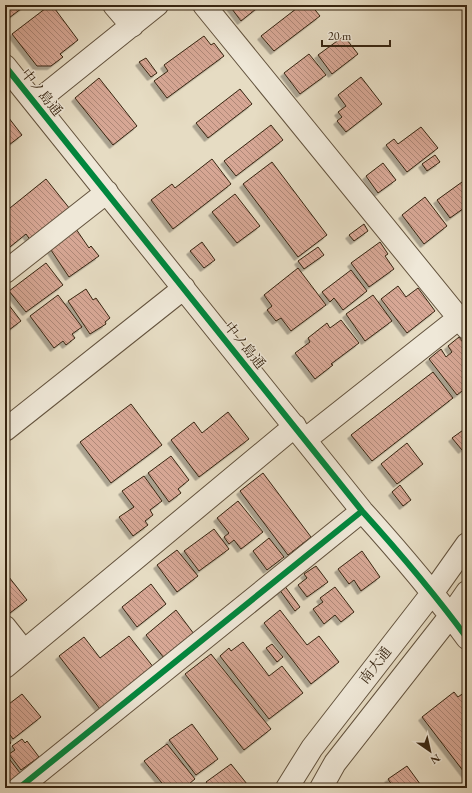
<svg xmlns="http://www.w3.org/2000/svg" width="472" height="793" viewBox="0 0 472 793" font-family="'EB Garamond','Noto Serif JP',serif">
  <defs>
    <pattern id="building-back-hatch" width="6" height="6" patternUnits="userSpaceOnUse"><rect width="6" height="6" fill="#d7a795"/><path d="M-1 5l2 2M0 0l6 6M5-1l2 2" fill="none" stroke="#af8878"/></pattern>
    <filter id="shadow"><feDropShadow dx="-3.5" dy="3.5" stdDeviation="0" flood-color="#0004"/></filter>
  </defs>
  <rect width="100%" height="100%" fill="#e6dcc3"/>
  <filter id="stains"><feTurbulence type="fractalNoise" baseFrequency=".005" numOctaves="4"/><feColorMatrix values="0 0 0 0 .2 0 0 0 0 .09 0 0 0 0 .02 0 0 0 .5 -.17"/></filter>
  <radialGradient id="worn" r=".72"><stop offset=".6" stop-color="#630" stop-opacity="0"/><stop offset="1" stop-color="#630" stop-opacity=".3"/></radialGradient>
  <path fill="url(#building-back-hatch)" stroke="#372511" filter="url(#shadow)" d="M5 5H26L5 21Z
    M50 5H52L78 40 60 54 63 57 51 66H37L12 34Z
    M229 5H261L241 21Z
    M301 5H311L320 16 274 51 261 36Z
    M204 36 211 45 214 43 224 56 167 98 154 81 168 71 164 65Z
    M344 36 358 54 332 74 318 55Z
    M309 54 326 75 300 94 284 73Z
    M146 58 157 73 151 77 139 62Z
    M361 77 382 104 346 132 337 121 342 117 338 112 346 106 338 95Z
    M99 78 137 126 113 145 75 98Z
    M240 89 252 104 208 138 196 123Z
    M5 113 22 135 5 148Z
    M271 125 283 140 236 176 224 161Z
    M421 127 438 148 407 172 386 145 394 139 398 144Z
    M435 155 440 162 427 171 422 164Z
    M212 159 231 184 173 229 151 200 172 184 175 188Z
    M272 162 327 235 298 257 243 184Z
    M383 163 396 180 378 193 366 176Z
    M46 179 70 209 31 241 26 234 5 251V212Z
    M462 182 467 188V206L450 218 437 200Z
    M235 194 260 226 237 243 212 212Z
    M425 197 447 226 424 244 402 215Z
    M364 224 368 231 354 241 349 235Z
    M76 229 89 248 91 246 99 256 69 277 49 247Z
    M202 242 215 260 204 268 190 251Z
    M380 242 388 254 385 256 394 269 369 287 351 263Z
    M318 247 324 255 304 269 298 261Z
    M46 263 63 285 26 312 9 291Z
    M298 268 326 305 291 331 281 318 276 321 267 310 272 306 264 295Z
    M351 270 367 291 343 310 334 298 330 302 322 292Z
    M398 286 406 297 418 288 435 311 407 333 381 299Z
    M86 289 93 300 96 298 110 318 105 322 106 324 90 334 68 301Z
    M58 295 82 327 72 334 75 338 66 345 63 341 54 348 30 316Z
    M373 295 392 321 365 341 346 314Z
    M5 300 21 321 5 333Z
    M341 320 359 343 331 364 333 365 315 379 295 353 310 342 308 338 327 323 330 328Z
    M459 337 467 347V359L465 360 467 362V387L457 395 429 359 441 349 446 357 452 352 448 346Z
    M433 372 453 398 372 461 351 435Z
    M131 404 162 445 111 483 80 442Z
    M228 412 249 439 199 477 171 440 194 422 202 433Z
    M466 428 467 430V446L462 450 452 438Z
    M407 443 423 464 397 484 381 464Z
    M171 456 189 480 178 489 181 493 169 502 148 473Z
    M263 473 311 537 288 555 240 491Z
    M144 476 162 501 150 510 153 515 145 521 148 525 133 536 119 517 134 507 122 491Z
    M400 485 411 500 403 506 392 492Z
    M238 501 263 532 241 549 234 540 229 544 224 537 229 533 217 518Z
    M214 529 229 549 199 571 184 551Z
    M269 538 284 557 267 570 253 551Z
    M177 550 198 576 177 592 157 565Z
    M362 551 380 577 361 591 354 580 349 584 338 569Z
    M316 566 328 582 307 597 298 585 307 578 304 574Z
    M5 572 27 600 10 613 5 607Z
    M151 584 166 604 137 627 122 607Z
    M284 585 300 607 295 611 279 589Z
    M335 587 354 612 341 622 335 615 324 624 313 609 323 602 320 598Z
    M176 610 194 634 164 658 146 635Z
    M280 610 307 645 319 636 339 662 311 684 264 623Z
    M129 636 154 668 100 709 59 656 84 637 100 658Z
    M243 642 269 676 282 666 303 693 269 719 220 656 229 648 231 651Z
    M272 644 283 657 277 662 266 648Z
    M211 654 271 729 244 750 185 674Z
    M454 692 458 697 465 692 467 695V776L422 717Z
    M22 694 41 717 13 739 5 728V707Z
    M192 724 218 759 196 775 169 740Z
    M5 735 11 743 5 748Z
    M22 739 25 743 27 741 39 757 21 770 9 754 15 750 12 746Z
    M167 744 195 779 184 788H166L144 761Z
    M7 756 20 773 15 780 6 787 5 786V758Z
    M231 764 247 784 241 788H211L206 782Z
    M407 766 423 788H394L388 779Z"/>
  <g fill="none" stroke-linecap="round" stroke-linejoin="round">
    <defs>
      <path id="minor" d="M114 5 132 26
        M204 5 467 328
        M5 66 362 511C399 552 434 593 467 638
        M35 103 157 5
        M5 272 107 192
        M5 430 184 288
        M306 439 459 318
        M5 627 24 651
        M5 667 295 426
        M19 788 362 511
        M287 788 312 748 433 592 467 544
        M321 788 335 763 451 615 467 592"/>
    </defs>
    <use href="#minor" stroke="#63533e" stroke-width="24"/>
    <use href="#minor" stroke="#efe8d8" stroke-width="22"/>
    <defs>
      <path id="cycleway" d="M5 66 362 511C399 552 434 593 467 638
        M19 788 362 511"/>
    </defs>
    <use href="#cycleway" stroke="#efe8d8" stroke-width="8"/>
    <use href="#cycleway" stroke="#00873e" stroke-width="6"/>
  </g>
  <g text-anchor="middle" stroke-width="3" stroke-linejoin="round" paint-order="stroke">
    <g font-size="14" fill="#372511" stroke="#efe8d8">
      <text transform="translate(42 92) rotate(51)" y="5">中ノ島通</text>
      <text transform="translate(245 345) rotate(51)" y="5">中ノ島通</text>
      <text transform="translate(375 665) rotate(-52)" y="5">南大通</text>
    </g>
  </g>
  <rect width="472" height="793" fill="none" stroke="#e6dcc3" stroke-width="20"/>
  <rect x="6" y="6" width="460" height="781" fill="none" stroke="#372511" stroke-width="2"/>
  <rect x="10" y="10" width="452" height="773" fill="none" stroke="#372511"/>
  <g transform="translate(430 751) rotate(146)" stroke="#efe8d8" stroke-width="3" paint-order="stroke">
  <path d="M0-3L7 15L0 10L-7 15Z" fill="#372511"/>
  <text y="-6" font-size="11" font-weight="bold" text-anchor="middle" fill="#372511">N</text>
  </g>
  <path d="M322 40v6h68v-6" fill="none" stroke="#372511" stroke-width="2"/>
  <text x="328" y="40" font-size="12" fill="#372511" stroke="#efe8d8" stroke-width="3" paint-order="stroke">20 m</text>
  <rect width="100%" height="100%" filter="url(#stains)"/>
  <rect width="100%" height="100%" fill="url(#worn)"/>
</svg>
